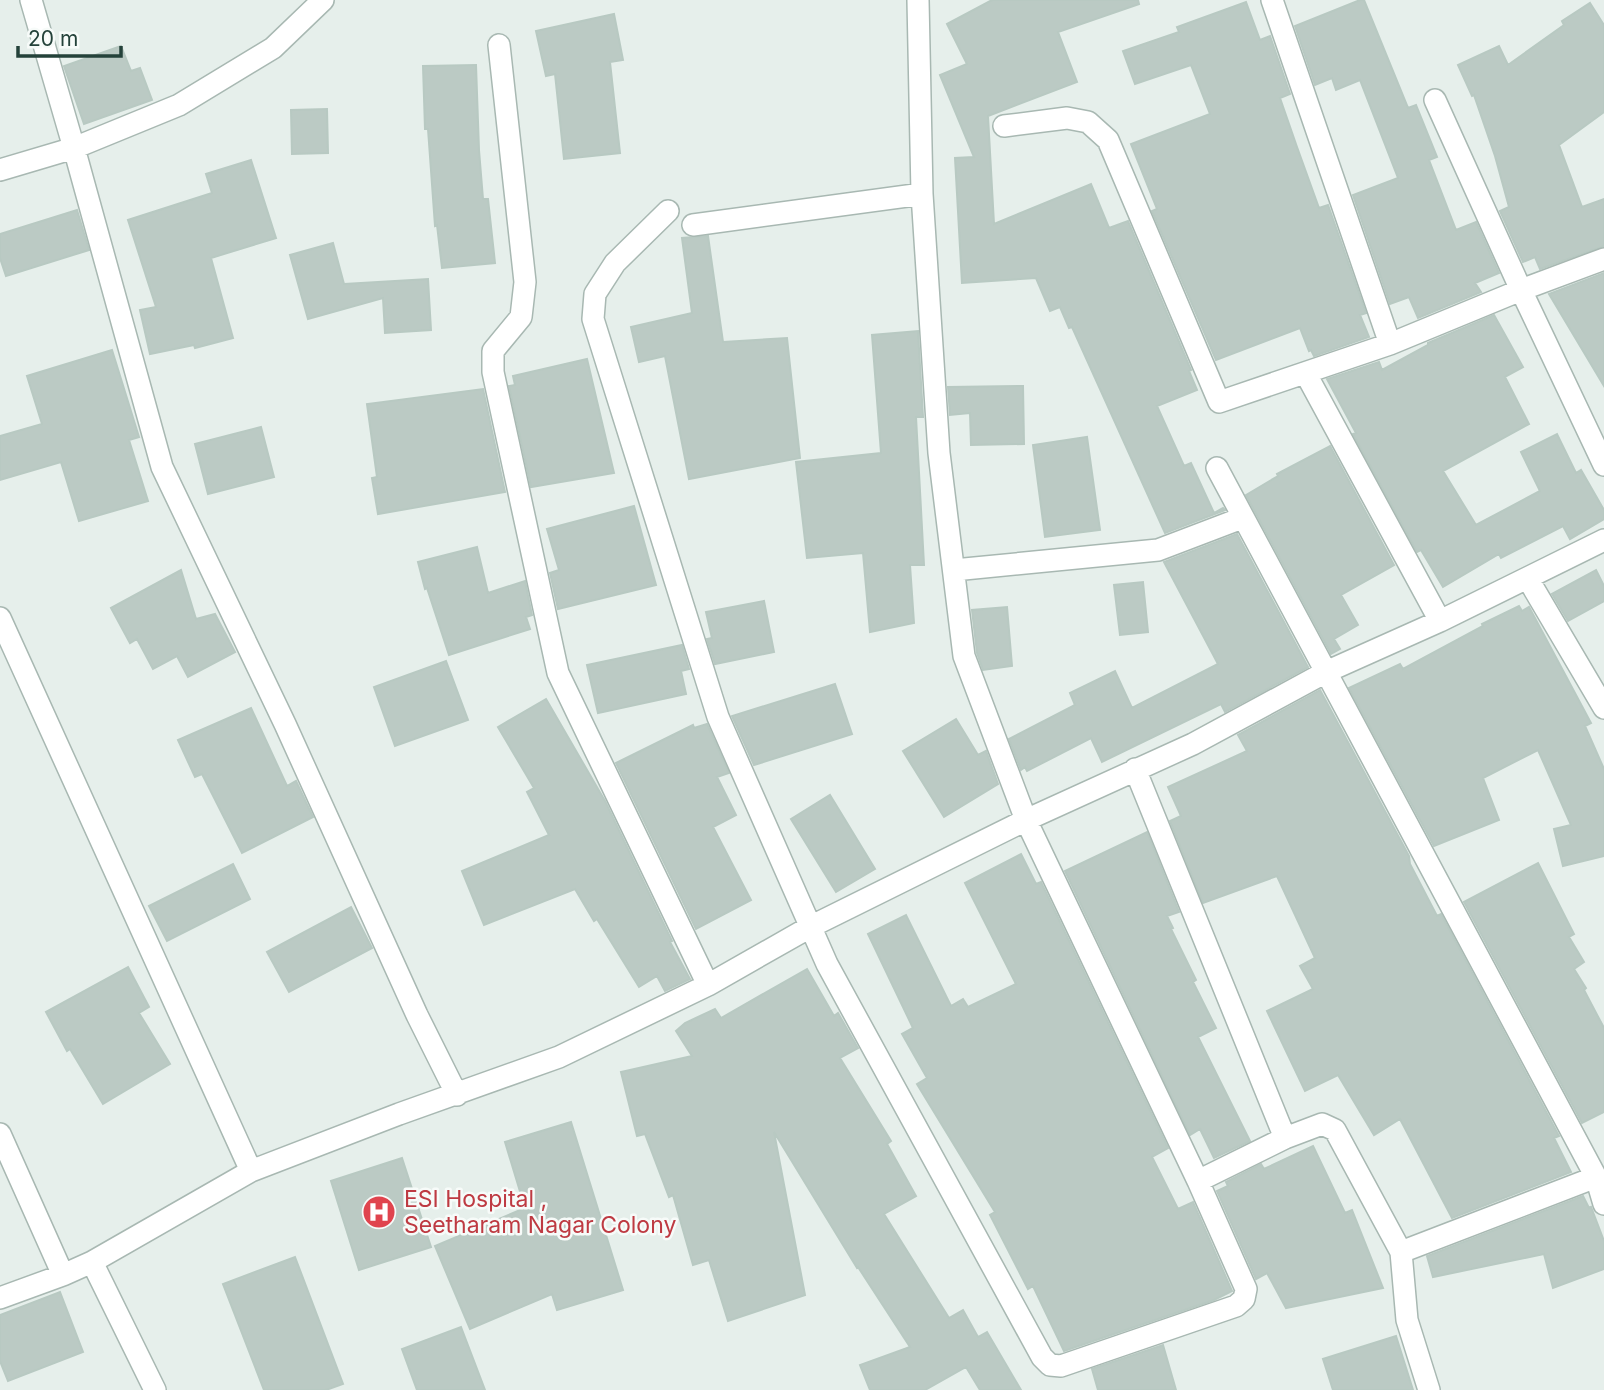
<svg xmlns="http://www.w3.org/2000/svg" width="1604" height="1390" viewBox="0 0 1604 1390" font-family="Inter,sans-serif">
  <rect width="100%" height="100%" fill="#e6efeb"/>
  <path fill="#bbcac4" stroke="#b8c9c2" stroke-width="2" d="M992 0H1138L1139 4 1058 32 1077 82 988 116 994 224 1091 184 1109 228 1128 221 1191 370 1189 371 1197 390 1157 406 1184 466 1191 463 1214 513 1223 508 1225 510 1165 533 1072 327 1069 328 1060 307 1050 311 1036 278 962 283 955 158 974 157 940 75 967 64 947 24Z
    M1360 0H1364L1408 108 1416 105 1437 157 1429 160 1456 230 1476 222 1499 273 1475 283 1481 292 1418 318 1409 297 1390 304 1353 195 1398 178 1360 80 1336 90 1332 78 1315 85 1295 26Z
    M1246 2 1260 40 1270 36 1290 94 1280 98 1297 147 1319 208 1328 205 1366 313 1360 315 1369 337 1314 356 1311 350 1309 351 1300 328 1216 360 1152 211 1157 209 1131 144 1210 114 1191 65 1135 84 1123 51 1179 32 1177 27Z
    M1590 3 1604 25V112L1559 145 1582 207 1604 199V246L1540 269 1535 257 1523 262 1500 211 1509 207 1495 156 1474 95 1472 96 1458 65 1499 46 1508 65 1564 25 1562 21Z
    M614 14 623 60 610 62 620 153 564 159 555 74 546 76 536 31Z
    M121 46 131 71 140 68 152 100 84 124 64 66Z
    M476 65 479 150 483 199H488L495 263 442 268 437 225 435 226 428 129H425L423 66Z
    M327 109 328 153 292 154 291 110Z
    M251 160 276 238 211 258 233 338 195 348 194 345 150 354 140 310 156 307 128 220 212 193 206 174Z
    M77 210 89 250 6 276 0 258V234Z
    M708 236 723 342 787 338 800 458 689 479 665 356 639 362 631 327 692 313 682 238Z
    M333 243 344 284 428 279 431 330 385 333 383 298 308 319 290 255Z
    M1604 273V386L1549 294Z
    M1494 315 1523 367 1505 377 1529 424 1443 471 1476 525 1540 491 1521 452 1557 434 1576 473 1581 470 1604 510V519L1570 539 1563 526 1501 558 1499 554 1443 587 1421 550 1417 552 1353 434 1356 433 1327 379 1379 362 1382 370 1428 345V343Z
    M918 331 923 417H916L924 565H910L914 623 870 632 863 553 807 558 796 462 881 453 872 335Z
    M112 350 139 437 129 440 148 501 79 521 61 462 0 480V436L42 424 27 376Z
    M587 359 614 473 531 487 509 386 515 385 513 376Z
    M1023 386 1024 444 971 445 970 413 950 415 948 387Z
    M483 389 505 492 378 514 372 478 377 477 367 404Z
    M261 427 274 477 208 494 195 444Z
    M1087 437 1100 530 1045 537 1033 445Z
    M1330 446 1394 565 1341 595 1358 625 1334 639 1340 649 1331 654 1246 495 1278 476 1277 474Z
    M634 506 656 585 558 609 550 573 559 570 547 529Z
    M1237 534 1308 667 1225 712 1221 704 1102 762 1091 738 1027 771 1025 767 1021 770 1009 739 1075 705 1070 693 1115 671 1132 708 1218 664 1164 562Z
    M477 547 488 593 525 581 532 615 526 617 530 629 449 655 427 588 425 589 418 562Z
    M181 570 196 619 215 614 235 652 188 677 177 656 153 669 137 639 130 643 111 608Z
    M1596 570 1604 586V601L1568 621 1552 594Z
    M1143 582 1148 632 1120 635 1114 585Z
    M764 601 774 652 715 664 707 639 712 638 706 612Z
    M1519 606 1522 611 1529 607 1591 723 1585 726 1604 769V856L1563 866 1554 829 1571 825 1538 750 1483 778 1499 820 1434 846 1349 688 1400 664 1403 669 1483 626 1482 624Z
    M1007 607 1012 666 983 670 977 653 972 610Z
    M682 645 689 669 681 671 686 694 598 713 587 665Z
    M446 661 468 720 395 746 374 687Z
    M835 684 852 734 754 765 732 716Z
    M1320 690 1409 856 1410 864 1437 916 1441 914 1559 1136 1554 1138 1571 1172 1452 1218 1400 1119 1374 1135 1338 1075 1305 1091 1267 1011 1313 989 1300 966 1315 958 1277 876 1203 903 1170 821 1181 816 1168 787 1247 751 1238 735Z
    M546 699 605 801 672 941 670 942 690 979 665 991 657 976 639 987 597 919 594 921 575 889 484 925 462 871 549 835 527 792 534 788 498 727Z
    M251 708 287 786 296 781 313 817 242 853 202 774 195 777 178 740Z
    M956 719 978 755 986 751 998 784 944 817 903 751Z
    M707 724 729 773 717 777 736 815 713 827 751 900 696 929 616 763 693 725 694 728Z
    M830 795 875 869 836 892 791 819Z
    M1147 832 1179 912 1167 916 1173 928 1171 929 1196 980 1193 982 1216 1028 1198 1037 1250 1141 1214 1158 1200 1129 1190 1135 1065 871Z
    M1021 854 1036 884 1041 882 1168 1148 1152 1157 1178 1209 1193 1202 1232 1291 1214 1300 1064 1351 1033 1286 1028 1289 990 1215 995 1212 917 1084 927 1078 902 1034 913 1028 868 934 906 915 951 1006 963 999 968 1007 1016 984 965 883Z
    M1538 863 1574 934 1569 937 1584 962 1574 969 1586 988 1584 990 1604 1028V1112L1582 1123 1464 902Z
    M233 864 250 899 167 941 149 906Z
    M351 907 372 948 289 992 267 952Z
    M128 967 149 1007 139 1013 170 1064 103 1104 70 1049 67 1051 46 1012Z
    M807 969 834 1016 838 1013 858 1048 840 1058 891 1141 887 1144 916 1196 884 1214 949 1318 963 1310 978 1337 987 1332 1021 1390H980L966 1367 925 1390H870L860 1365 910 1347 858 1267 857 1268 774 1132 805 1295 728 1321 709 1260 693 1265 673 1195 669 1197 645 1134 637 1136 621 1072 692 1056 676 1031 685 1023 715 1009 721 1018Z
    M571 1122 623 1290 557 1310 552 1294 470 1329 435 1246 525 1208 505 1142Z
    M1313 1146 1345 1213 1352 1210 1383 1288 1286 1308 1267 1273 1256 1279 1217 1191 1228 1186 1226 1182 1261 1164 1264 1169Z
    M402 1158 431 1247 359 1270 331 1181Z
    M1583 1196 1589 1208 1591 1207 1604 1241V1269L1553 1288 1544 1254 1433 1277 1427 1256Z
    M295 1257 343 1384 326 1390H264L223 1284Z
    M60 1292 83 1352 8 1381 0 1361V1315Z
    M461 1327 485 1390H417L402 1349Z
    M1396 1336 1413 1390H1333L1323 1359Z
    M1163 1345 1176 1390H1098L1092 1369Z"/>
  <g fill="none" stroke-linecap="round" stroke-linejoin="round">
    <defs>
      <path id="minor" d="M31 0 74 148 179 105 273 48 323 0
        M918 0 922 194 939 453 964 656 1026 820 1198 1181 1285 1138
        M1272 0 1390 344 1521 290 1604 259
        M1435 100 1521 290 1604 465
        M1004 126 1067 118 1088 122 1108 140 1219 402 1390 344
        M0 170 74 148 162 467 285 724 417 1015 457 1095
        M668 211 615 263 595 294 593 319 718 717 827 964 1042 1357 1050 1365 1061 1366 1236 1306 1244 1299 1246 1289 1198 1181
        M693 225 922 194
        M1306 374 1440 621
        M1217 468 1596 1177 1604 1204
        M954 570 1158 550 1242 518
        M1528 579 1604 708
        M0 618 251 1171
        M1135 769 1285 1138 1322 1124 1335 1130 1401 1252 1407 1320 1429 1390
        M708 985 810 927 1026 820 1193 744 1326 672 1440 621 1604 540
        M0 1134 63 1275 92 1262
        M1401 1252 1596 1177
        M0 1298 63 1275
        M155 1390 92 1262 251 1171 399 1114 559 1057 708 985 558 673 493 372V351L521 317 525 282 499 45"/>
    </defs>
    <use href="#minor" stroke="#a8b8b2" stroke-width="24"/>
    <use href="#minor" stroke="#fff" stroke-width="21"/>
  </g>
  <defs>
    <symbol id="hospital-disc" viewBox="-11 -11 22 22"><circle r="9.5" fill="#e0444e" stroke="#f7fbf9"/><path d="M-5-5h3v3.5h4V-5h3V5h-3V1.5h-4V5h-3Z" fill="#fff"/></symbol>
  </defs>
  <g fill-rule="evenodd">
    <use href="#hospital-disc" x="360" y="1193" width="38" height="38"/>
  </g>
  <g text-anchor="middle" stroke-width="5" stroke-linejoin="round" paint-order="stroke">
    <g font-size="23" fill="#be3a42" stroke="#f7fbf9" text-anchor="start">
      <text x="404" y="1207">ESI Hospital ,<tspan x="404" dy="26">Seetharam Nagar Colony</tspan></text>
    </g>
  </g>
  <path d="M18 46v10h103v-10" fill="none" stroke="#24423a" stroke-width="3.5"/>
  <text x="28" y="46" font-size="21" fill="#24423a" stroke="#f7fbf9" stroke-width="5" paint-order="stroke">20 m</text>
</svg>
